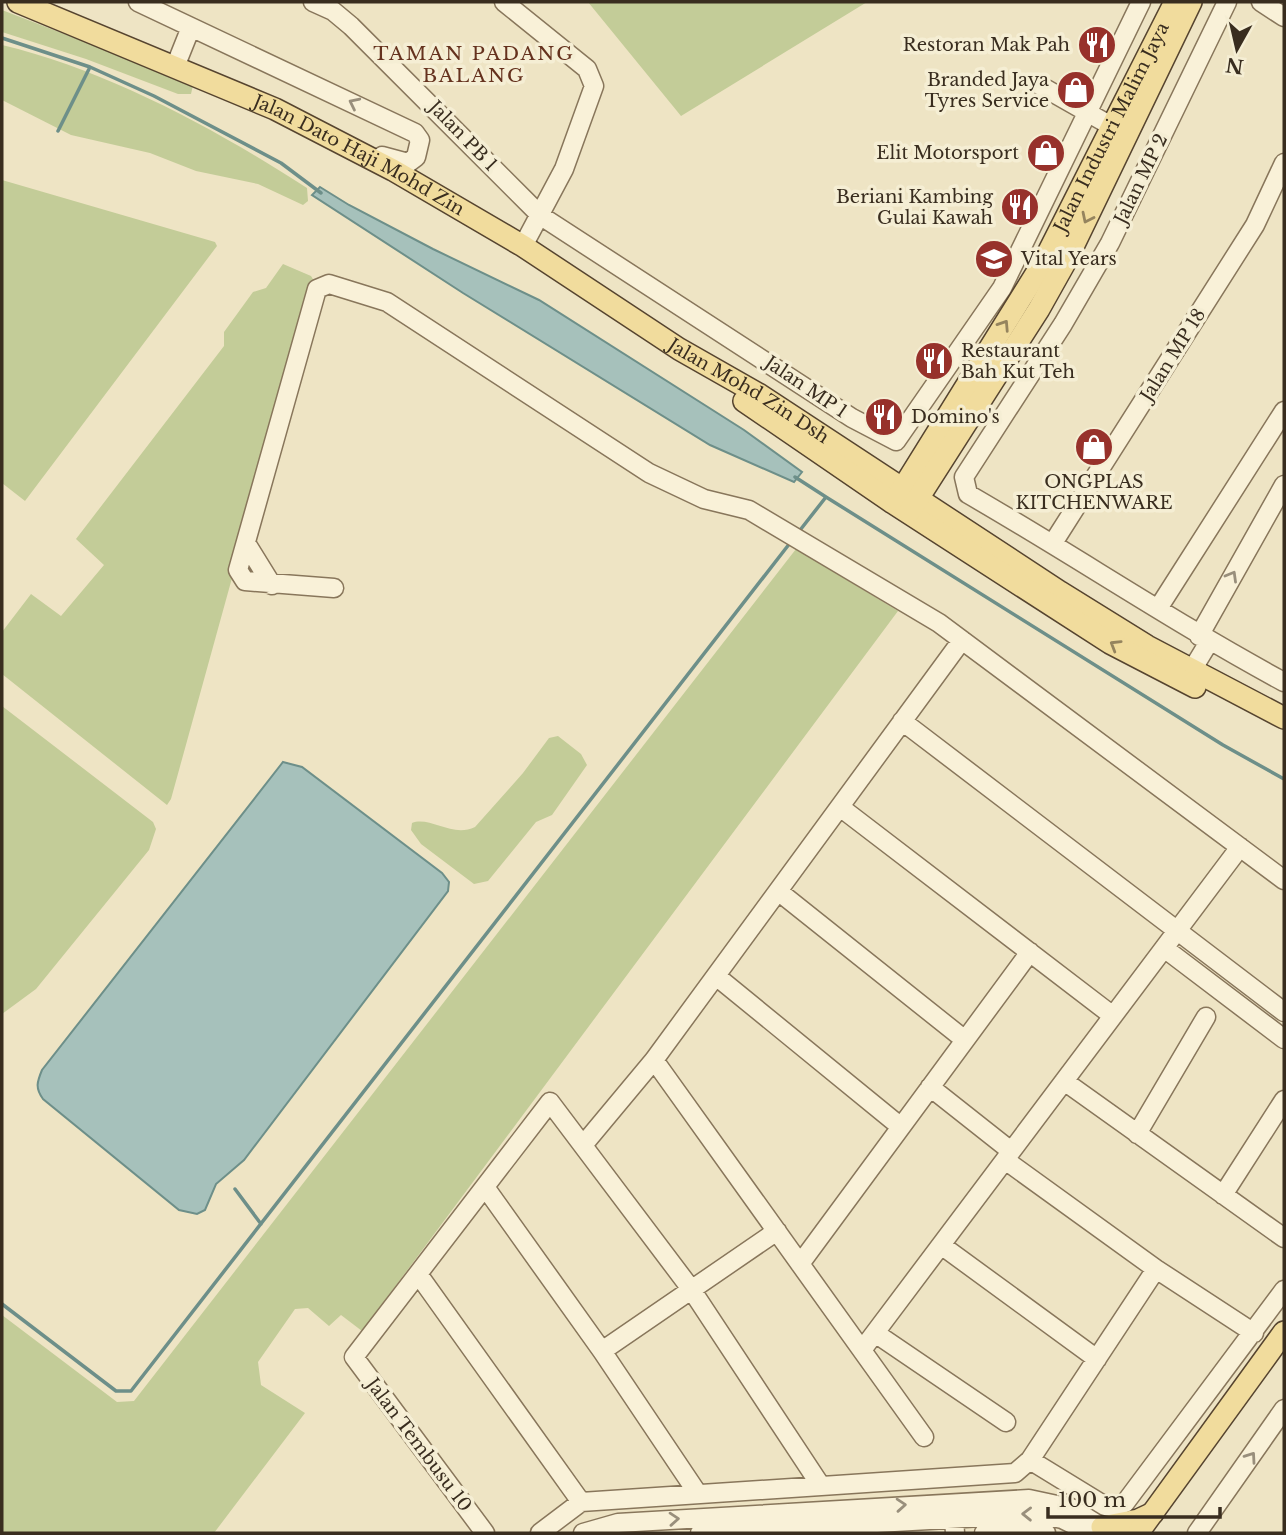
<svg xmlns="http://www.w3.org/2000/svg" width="1286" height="1535" viewBox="0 0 1286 1535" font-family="'Libre Baskerville',serif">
  <rect width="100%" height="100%" fill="#eee4c4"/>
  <path fill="#c3cc98" d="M588 2H867L681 116Z
    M2 10 186 81 193 85 191 94H178L86 59 2 32Z
    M2 45C107 70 216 129 307 188L308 201 303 205 258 184 196 171 150 153 71 135 2 100Z
    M2 180 215 242 217 246 25 501 2 483Z
    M283 264 311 276 314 281 171 799 167 805 2 674V632L31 594 61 616 104 565 76 539 224 346V332L253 292 266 288Z
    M796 549 898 611 362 1331 341 1315 329 1326 308 1308 295 1309 258 1362 261 1385 305 1413 214 1533H2V1315L117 1402 134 1401Z
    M2 706 153 822 156 829 149 850 36 989 2 1014Z
    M558 736 581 754 587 765 552 815 536 822 488 881 474 884 421 844 411 830 412 823C430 816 452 838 475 827L523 773 549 738Z"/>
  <path fill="#a6c1bb" stroke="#6d8f89" stroke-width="2" d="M320 187 349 205 433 249 539 300 744 430 802 472 794 482 710 445 463 293 312 195Z
    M283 762 302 767 442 873 449 882 448 891 244 1160 216 1184 205 1210 197 1214 179 1210 43 1099C35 1088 37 1082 42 1070Z"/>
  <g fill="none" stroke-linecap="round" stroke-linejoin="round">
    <path stroke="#6d8f89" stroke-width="3.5" d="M2 38 90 67 154 96 281 163 321 193
      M58 131 90 67
      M795 477 826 497
      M797 534 826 497 1223 745 1284 779
      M235 1189 261 1224
      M2 1304 116 1391H131L790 543"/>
    <defs>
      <path id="minor" d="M138 2 415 133 420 140 416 157 408 163 382 156
        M313 2 333 11 351 26 541 216 852 418 896 441 1002 288 1141 2
        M504 2 587 69 594 86 564 169 523 246
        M1227 2 1110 243 1063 324 964 477 968 494C1074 555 1176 624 1284 682
        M1261 2 1284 17
        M175 67 191 27
        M1041 86 1113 127
        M246 543 272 585
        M1053 543 1255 225 1284 163
        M334 588 245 581 238 570 317 289 329 284 387 302 649 473 704 499 749 510 939 623 1284 880
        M1159 607 1284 411
        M1199 636 1284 485
        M1192 670 1209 642
        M902 721 1284 1012
        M840 807 1113 1016
        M778 891 965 1040
        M1164 948 1284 1039
        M716 976 901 1127
        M654 1060 924 1437
        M1064 1081 1284 1238
        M930 1087 1011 1151
        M1137 1134 1206 1017
        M584 1144 654 1060 962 640
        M1005 1160 1156 1269 1254 1333
        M485 1187 602 1351 698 1494
        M1223 1195 1284 1100
        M941 1245 1097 1359
        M800 1264 1030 952
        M418 1274 581 1502
        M875 1333 1006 1422
        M862 1350 1240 847
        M602 1351 777 1231
        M1030 1460 1105 1506 1116 1507 1125 1503 1284 1290
        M953 1505 955 1533
        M485 1533 354 1357 550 1102 691 1289 821 1486
        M540 1533 581 1502 1015 1473 1030 1460 1156 1269
        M583 1533 618 1523 1029 1499 1071 1508 1111 1533
        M700 1533 1037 1514 1062 1519 1091 1533
        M984 1533 1030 1530 1046 1533
        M1197 1533 1284 1409"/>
      <g id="major">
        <path id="s1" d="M18 2 275 109 393 170 523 246 679 349 760 395 1060 592 1147 646 1284 718"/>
        <path d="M744 401 893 503 1110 643 1195 687"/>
        <path id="s2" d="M896 499 1044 261 1175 2"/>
        <path d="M910 511 1039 309 1067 259 1191 2"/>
        <path d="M1102 1527 1138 1520 1153 1513"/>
        <path d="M1138 1533 1284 1332"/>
      </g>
    </defs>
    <use href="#minor" stroke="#88765b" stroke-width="21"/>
    <use href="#major" stroke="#56442f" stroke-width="24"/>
    <use href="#minor" stroke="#f9f1d8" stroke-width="18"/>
    <use href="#major" stroke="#f1dc9d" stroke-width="21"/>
  </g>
  <defs><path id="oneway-chevron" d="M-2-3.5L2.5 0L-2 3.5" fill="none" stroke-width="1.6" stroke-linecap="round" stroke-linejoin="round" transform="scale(1.75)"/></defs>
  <g stroke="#998f7c">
    <use href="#oneway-chevron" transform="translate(354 103) rotate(-154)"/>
    <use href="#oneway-chevron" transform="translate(1232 576) rotate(-60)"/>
    <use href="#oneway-chevron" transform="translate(1251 1457) rotate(-55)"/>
    <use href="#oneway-chevron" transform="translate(901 1505) rotate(-4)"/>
    <use href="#oneway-chevron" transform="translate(1027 1514) rotate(-179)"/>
    <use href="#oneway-chevron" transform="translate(674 1519) rotate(-4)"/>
  </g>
  <g stroke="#95845e">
    <use href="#oneway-chevron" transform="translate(1087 218) rotate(116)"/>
    <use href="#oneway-chevron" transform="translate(1004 325) rotate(-57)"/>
    <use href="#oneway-chevron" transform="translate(1115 645) rotate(-149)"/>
  </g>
  <defs>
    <symbol id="restaurant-disc" viewBox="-11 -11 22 22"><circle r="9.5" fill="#97312b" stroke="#f5eed4"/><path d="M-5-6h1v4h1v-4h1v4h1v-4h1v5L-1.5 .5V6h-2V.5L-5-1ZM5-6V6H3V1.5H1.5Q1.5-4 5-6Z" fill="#fff"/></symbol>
    <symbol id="shop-disc" viewBox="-11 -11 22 22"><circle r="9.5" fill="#97312b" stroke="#f5eed4"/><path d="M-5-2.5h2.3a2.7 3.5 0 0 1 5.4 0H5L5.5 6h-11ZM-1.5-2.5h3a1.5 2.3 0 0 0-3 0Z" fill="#fff"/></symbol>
    <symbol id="school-disc" viewBox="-11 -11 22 22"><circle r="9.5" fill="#97312b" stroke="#f5eed4"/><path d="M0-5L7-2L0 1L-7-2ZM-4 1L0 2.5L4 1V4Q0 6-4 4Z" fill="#fff"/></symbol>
  </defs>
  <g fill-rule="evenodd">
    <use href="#restaurant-disc" x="1075" y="23" width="44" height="44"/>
    <use href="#shop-disc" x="1054" y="68" width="44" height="44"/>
    <use href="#shop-disc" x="1024" y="131" width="44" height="44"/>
    <use href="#restaurant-disc" x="998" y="185" width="44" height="44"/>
    <use href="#school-disc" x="972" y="237" width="44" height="44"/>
    <use href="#restaurant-disc" x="912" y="339" width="44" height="44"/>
    <use href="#restaurant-disc" x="862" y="395" width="44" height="44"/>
    <use href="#shop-disc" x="1072" y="425" width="44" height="44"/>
  </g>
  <g text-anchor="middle" stroke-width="7" stroke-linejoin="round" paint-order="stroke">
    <g font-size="18" fill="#392d1f" stroke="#f5eed4" text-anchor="end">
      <text x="1070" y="51">Restoran Mak Pah</text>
      <text x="1049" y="86">Branded Jaya<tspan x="1049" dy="21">Tyres Service</tspan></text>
      <text x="1019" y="159">Elit Motorsport</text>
      <text x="993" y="203">Beriani Kambing<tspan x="993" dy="21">Gulai Kawah</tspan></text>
      <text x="1021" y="265" text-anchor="start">Vital Years</text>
      <text x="961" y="357" text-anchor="start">Restaurant<tspan x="961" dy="21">Bah Kut Teh</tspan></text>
      <text x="911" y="423" text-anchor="start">Domino's</text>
      <text x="1094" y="488" text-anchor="middle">ONGPLAS<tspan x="1094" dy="21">KITCHENWARE</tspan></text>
    </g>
    <g font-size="18" fill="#392d1f" stroke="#f5eed4">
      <text dy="6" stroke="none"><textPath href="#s2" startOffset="430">Jalan Industri Malim Jaya</textPath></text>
      <text transform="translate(463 136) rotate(46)" y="6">Jalan PB 1</text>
      <text dy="6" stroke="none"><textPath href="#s1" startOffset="374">Jalan Dato Haji Mohd Zin</textPath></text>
      <text transform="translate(1141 179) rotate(-64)" y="6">Jalan MP 2</text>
      <text transform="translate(1173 355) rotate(-58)" y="6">Jalan MP 18</text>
      <text transform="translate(806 387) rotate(34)" y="6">Jalan MP 1</text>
      <text dy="6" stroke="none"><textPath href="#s1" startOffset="830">Jalan Mohd Zin Dsh</textPath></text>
      <text transform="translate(419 1445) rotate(53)" y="6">Jalan Tembusu 10</text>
    </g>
    <g font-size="19" letter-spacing="2" fill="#65321e" stroke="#f5eed4">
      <text x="474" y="60">TAMAN PADANG<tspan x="474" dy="22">BALANG</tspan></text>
    </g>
  </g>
  <rect width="1286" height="1535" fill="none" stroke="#392d1f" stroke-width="7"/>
  <g transform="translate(1237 49) rotate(188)" stroke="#f5eed4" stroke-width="5" paint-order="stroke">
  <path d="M0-5L12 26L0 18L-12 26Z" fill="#392d1f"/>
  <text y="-10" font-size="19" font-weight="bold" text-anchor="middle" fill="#392d1f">N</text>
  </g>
  <path d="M1048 1507v10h172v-10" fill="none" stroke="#392d1f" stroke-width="3.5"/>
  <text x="1058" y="1507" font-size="21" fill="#392d1f" stroke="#f5eed4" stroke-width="5" paint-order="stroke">100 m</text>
</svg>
